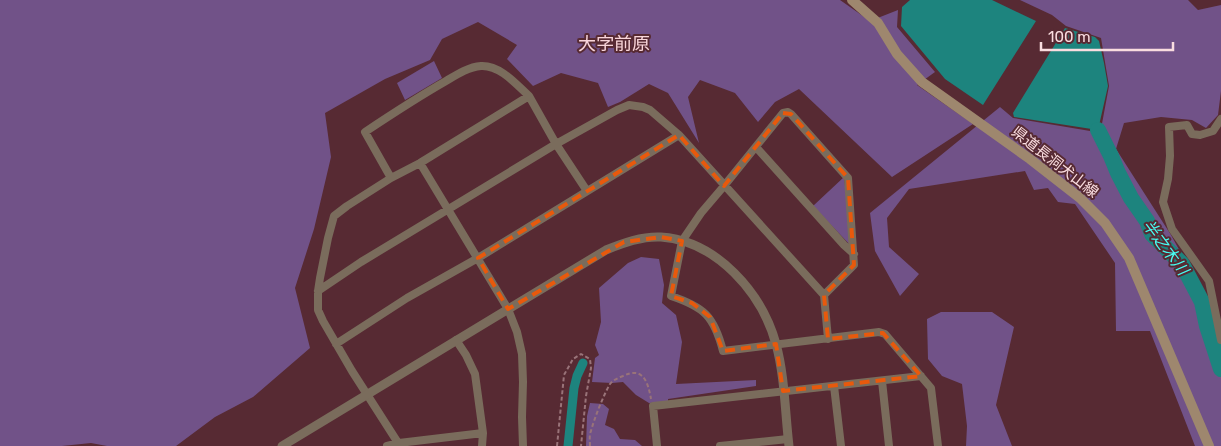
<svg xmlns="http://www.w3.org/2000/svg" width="1221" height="446" viewBox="0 0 1221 446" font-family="Rubik,'Noto Sans JP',sans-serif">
  <rect width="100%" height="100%" fill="#572a33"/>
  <path fill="#715288" d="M0 0H840L870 21 898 10 897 27 935 72 917 85 973 124 892 177 799 89 775 102 758 122 735 93 700 80 688 97 699 143 668 93 649 84 620 102 608 107 598 83 561 73 533 86 507 59 517 45 478 22 442 39 430 60 385 79 325 113 331 157 314 229 295 288 310 348 253 397 215 417 176 446H107L91 443 62 446H0Z
    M1020 0H1188L1198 10 1221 5V91L1218 115 1206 128 1192 120 1161 117 1124 123 1116 149 1171 235 1204 295 1221 354V446H1195L1150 331H1116L1115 263 1075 204 1058 202 1048 188 1034 190 1025 171 909 189 887 218 889 247 919 274 900 296 875 251 870 213 1000 107 1013 118 1096 132 1101 129 1109 86 1101 38 1066 26 1052 15Z
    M434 61 442 78 405 100 397 83Z
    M844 177 852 247 813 206Z
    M641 257 659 259 664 285 662 303 676 315 682 342 676 384 756 380V386L668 399V402L649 403 636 395 623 382 612 383 592 382 595 358 599 355 595 345 601 322 599 288 628 263Z
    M941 312H992L1014 327 996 405 1012 446H966L967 426 962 384 942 376 928 359 927 319Z
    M590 403 603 404 609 409 605 425 614 429 620 439 635 440 642 446H586L587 416Z"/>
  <path fill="#1d847e" d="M910 0H992L1036 21 983 105 945 79 901 26 902 7Z
    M1065 28 1095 37 1099 41 1104 63 1108 86 1098 130 1014 117 1013 113Z"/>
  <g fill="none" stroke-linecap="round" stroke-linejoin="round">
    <path stroke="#1d847e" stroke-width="9" d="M568 446 574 388 577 376 583 363"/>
    <path stroke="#1d847e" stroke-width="16" d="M1098 130 1111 156 1118 173 1131 198 1147 221 1152 234 1182 264 1202 302 1207 326 1221 369"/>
    <path stroke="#997379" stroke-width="2" stroke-dasharray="4 2.5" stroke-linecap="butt" d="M557 446 564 375 573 359 581 354 590 359 591 368 586 396 581 446
      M590 446C590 441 589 435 591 431 594 419 604 394 610 384 613 380 618 378 623 376 643 366 648 382 651 399"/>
    <path stroke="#7a6c5c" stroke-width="8" d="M1221 119 1213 131 1200 135 1192 134 1187 125 1169 127 1170 156 1168 179 1163 202 1172 229 1209 281 1221 340
      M756 147 844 245 854 254
      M420 163 508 309 517 332 522 354 523 382 522 417 523 446
      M391 178 365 132C392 114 418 97 446 81 456 75 468 67 481 66 500 65 516 84 529 96
      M318 291 361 262 556 144 617 110 629 105 643 107 650 110 679 135 824 295 828 339
      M824 295 854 265 848 178 791 114 788 112 783 113 724 186 701 213 682 241 671 296C704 307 714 316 723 351L879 332 885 334 931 388 938 446
      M456 340 466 355 475 374 483 433 482 446
      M336 344 407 298 478 258 679 135
      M882 381 889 446
      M834 386 841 446
      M387 446 399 443 483 433
      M400 446 352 371 323 321 318 310V291L320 278 328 238 334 216 347 206 391 178 420 163 529 96 556 144 587 191
      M657 446 653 406 921 376
      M720 446 788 439"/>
    <path stroke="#7a6c5c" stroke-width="9" d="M282 446 606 250C623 243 642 236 661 237 717 241 762 293 776 344 785 377 785 413 789 446"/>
    <path stroke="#9e876e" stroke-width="10" d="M852 0 878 23 897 54 922 82 1030 159 1080 198 1105 223 1129 258 1209 446"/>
  </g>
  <path fill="none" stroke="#e8590c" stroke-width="4" stroke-dasharray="10 6" stroke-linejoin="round" d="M783 113 791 114 848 178 854 265 824 295 828 339 883 333 921 376 783 391 776 344 723 351 710 317 692 303 671 296 682 241 661 237 624 242 508 309 478 258 679 135 724 186Z"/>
  <g text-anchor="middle" stroke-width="4" stroke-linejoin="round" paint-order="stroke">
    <g font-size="15" fill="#fadde0" stroke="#572a33">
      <text transform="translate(1055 162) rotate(38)" y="5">県道長洞犬山線</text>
    </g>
    <g font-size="16" font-style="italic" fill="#47fdf3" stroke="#572a33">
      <text transform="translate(1166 247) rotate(53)" y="6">半之木川</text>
    </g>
    <g font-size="18" fill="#f9d5da" stroke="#572a33">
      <text x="614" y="50">大字前原</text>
    </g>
  </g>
  <path d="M1041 42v8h132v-8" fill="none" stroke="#fadde0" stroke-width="2.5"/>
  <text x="1048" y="42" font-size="15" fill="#fadde0" stroke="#572a33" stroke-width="4" paint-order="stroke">100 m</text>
</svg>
